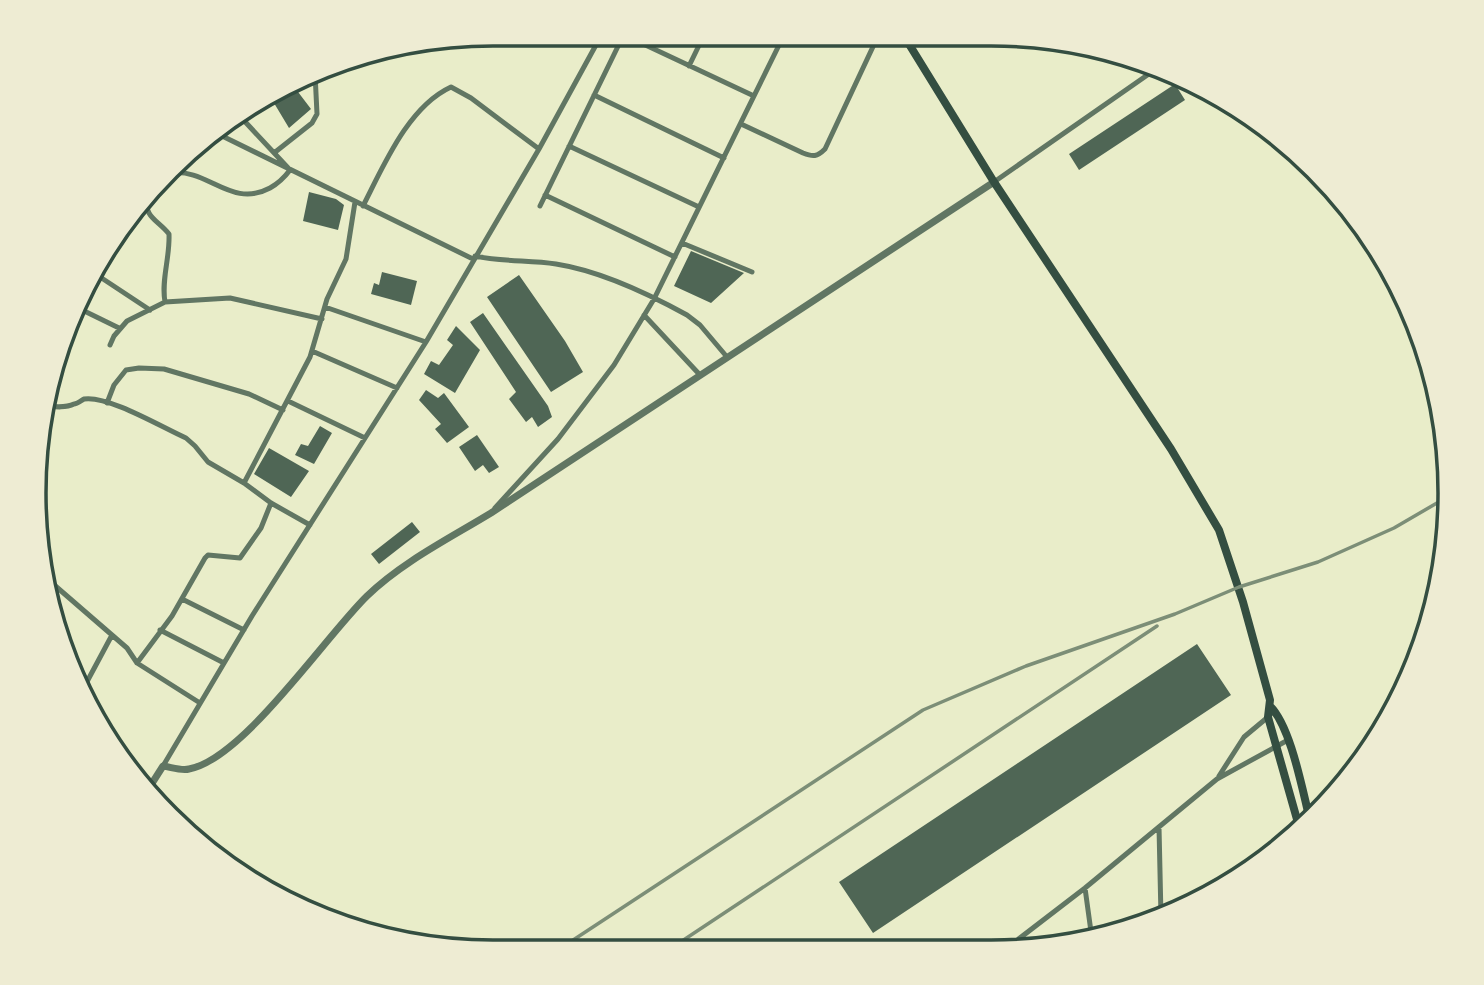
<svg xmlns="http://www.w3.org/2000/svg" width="1484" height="985" viewBox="0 0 1484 985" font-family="Montserrat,sans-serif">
  <rect width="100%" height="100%" fill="#e9edc9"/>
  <path fill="#4f6655" d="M292 84 311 109 289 128 271 98Z
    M1175 84 1185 100 1079 170 1069 154Z
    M309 192 336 199 344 205 338 230 303 221Z
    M691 251 744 273 711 303 674 286Z
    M382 272 417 281 411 305 371 294 374 283 379 285Z
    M519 275 565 341 583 372 551 392 487 297Z
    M483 313 548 406 552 417 538 427 532 417 526 422 509 399 516 392 470 322Z
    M456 326 480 350 455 393 424 374 431 361 439 365 453 345 447 340Z
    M426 390 438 398 444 393 469 427 447 443 435 429 441 424 419 400Z
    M320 426 332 433 314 464 295 455 301 444 308 446Z
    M477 435 499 467 489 473 483 465 475 471 459 447Z
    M269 448 309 471 291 497 254 474Z
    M412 522 420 532 379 564 371 554Z
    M1197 644 1231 695 873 933 839 882Z"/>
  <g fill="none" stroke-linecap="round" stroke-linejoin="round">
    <path stroke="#617663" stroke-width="5" d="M622 34 754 96
      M689 66 704 35
      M594 95 724 158
      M741 124 803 153C813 157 817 157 825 149L878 36
      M214 132 473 259
      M569 146 699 207
      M274 153 312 123 317 114 315 73
      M171 173C208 168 231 209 270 188 279 183 284 178 290 170L236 112
      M994 182 1156 69
      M545 195 675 257
      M146 196C145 219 157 219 169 234 170 258 161 280 165 302
      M363 206C384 165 408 107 451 87L471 98 539 149
      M540 206 624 34
      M682 243 752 272
      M475 256C502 262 529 260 556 264 601 271 647 293 687 315L700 325 727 357
      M94 273 150 310
      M74 306 119 328
      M325 307 426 342
      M644 315 700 375
      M110 345 114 336 127 321 165 302 230 298 322 319
      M312 351 397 388
      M288 401 365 438
      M107 403 114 385 126 370 139 368 164 369 249 394 283 410
      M47 406C56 407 66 408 74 404 77 404 82 400 84 399 108 395 163 428 186 438L195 446 208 462 244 483
      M495 508 558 439 614 365 654 299 784 35
      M310 525 271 503 244 483 310 357 327 299 346 259 355 202
      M45 577 127 648 137 663 200 703
      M182 599 244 630
      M160 630 224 663
      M137 663 172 616 205 558 208 555 240 558 261 528 271 503
      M82 691 112 635
      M163 766 252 616 426 342 539 149 602 34
      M1219 776 1244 737 1268 717
      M1159 827 1161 917
      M1085 888 1092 939
      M1003 951 1085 888 1217 779 1288 740"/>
    <path stroke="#617663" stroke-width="7" d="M149 788 163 766C171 767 181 771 189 769 243 759 325 637 367 596 402 562 450 538 491 513L994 182"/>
    <path stroke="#344e41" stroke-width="8" d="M904 36 994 182 1171 449 1219 530 1243 602 1270 700 1268 717 1300 830
      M1270 706C1291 727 1302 789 1310 820"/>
    <path stroke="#7c8e77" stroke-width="3.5" d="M561 948 923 710 1026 666 1175 614 1239 587 1318 562 1394 528 1449 496
      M670 949 1157 626"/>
  </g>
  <path d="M0 0H1484V985H0ZM493 46H991A447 447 0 0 1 1438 493V493A447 447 0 0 1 991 940H493A447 447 0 0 1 46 493V493A447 447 0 0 1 493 46Z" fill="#eeecd3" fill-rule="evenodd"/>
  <path fill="none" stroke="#344e41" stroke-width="3.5" d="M493 46H991A447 447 0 0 1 1438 493V493A447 447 0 0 1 991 940H493A447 447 0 0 1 46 493V493A447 447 0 0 1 493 46Z"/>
</svg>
